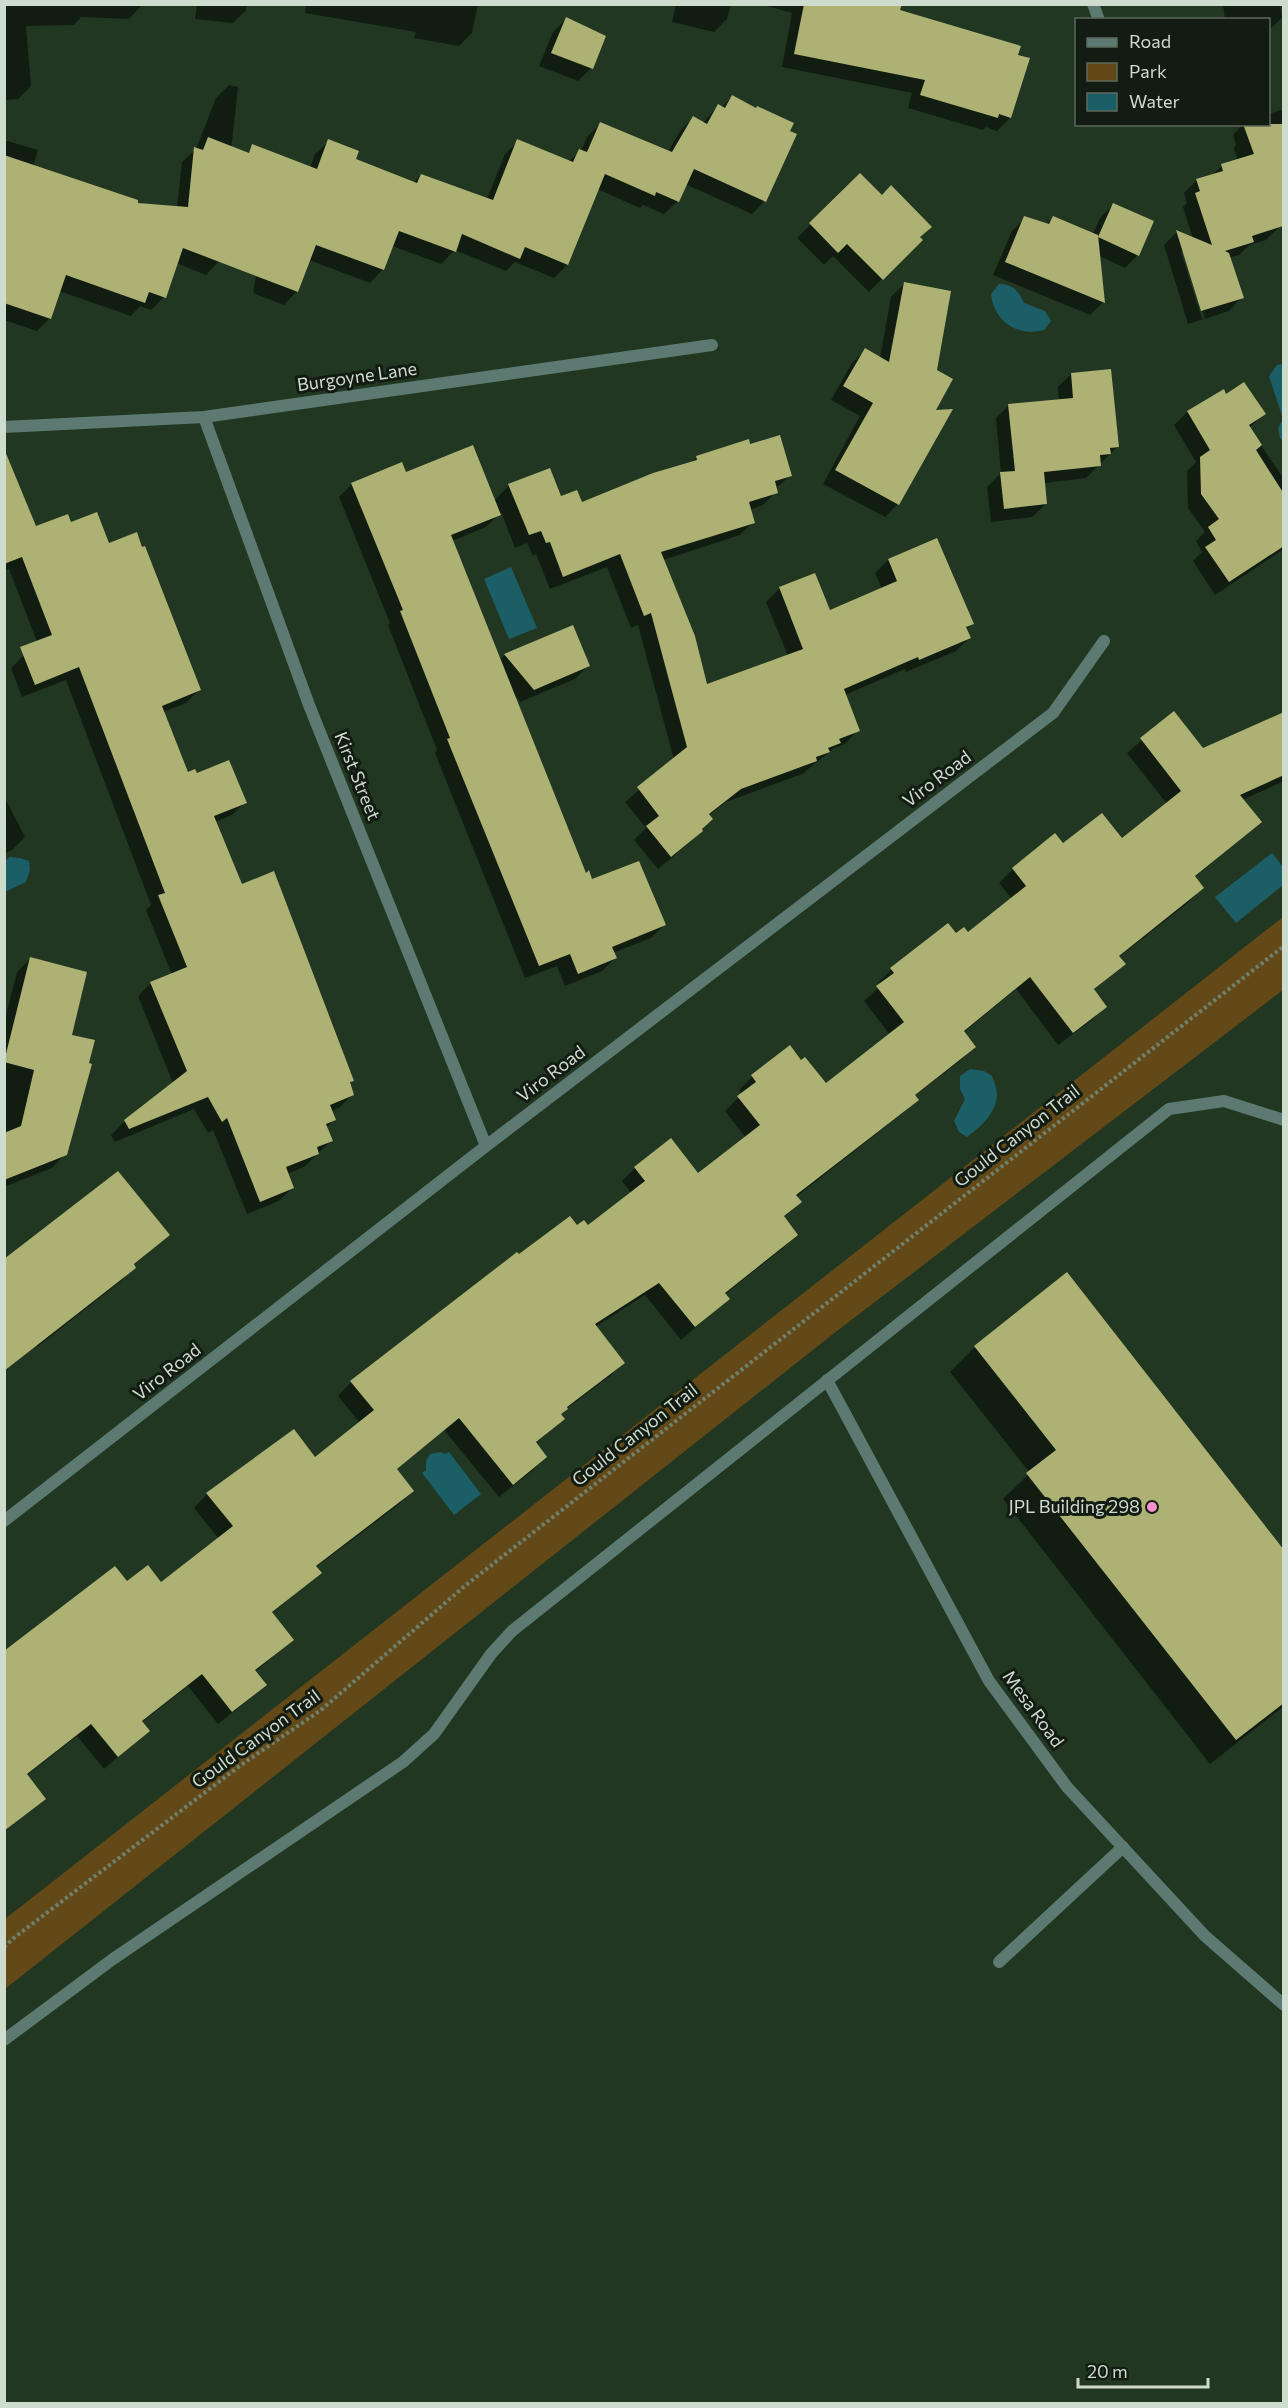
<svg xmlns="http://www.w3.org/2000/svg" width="1288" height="2408" viewBox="0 0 1288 2408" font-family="Commissioner,sans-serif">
  <rect width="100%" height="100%" fill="#223721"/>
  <path fill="#634917" d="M1283 917V990L833 1334 5 1989V1919Z"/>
  <path fill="#1b5e66" d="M999 284C1014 285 1018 290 1024 303L1045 311 1051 321 1044 330C1018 337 994 322 991 294Z
    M1283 364H1284L1283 441 1280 438 1278 428 1283 419 1269 376 1277 365Z
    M511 567 537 628 509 639 484 579Z
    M1272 853 1283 867V885L1236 923 1215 897Z
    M10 857 20 858 29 861 30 870 26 882 5 892V861Z
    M970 1069 984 1071 992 1076C994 1081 997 1089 997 1095 996 1113 981 1127 967 1137L959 1132 954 1121 965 1099 960 1089V1076Z
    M440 1452 446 1454 449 1452 481 1494 454 1515 422 1473 426 1470V1461L430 1454Z"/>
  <path fill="#0007" fill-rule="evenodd" d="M4 4H143L129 19 81 17 74 25 26 26 31 86 18 99 4 100Z
    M197 4H247L246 10 233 23 195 19Z
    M306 4H478L472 33 459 46 414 38 416 32 305 13Z
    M676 4H731L727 19 714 32 672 22Z
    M760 4H876L1016 56 1010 118 997 131 986 127 983 130 908 108 912 93 782 67 792 13Z
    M1223 4H1280L1282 18 1268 31V20H1225Z
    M566 19 591 68 578 81 539 66 553 32Z
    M229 85 238 87 219 261 206 275 176 263 164 297 151 310 140 306 131 316 59 291 50 318 37 331 4 320V140L38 150 33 167 136 205 177 207 182 162 196 149 216 98Z
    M732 97 765 201 752 214 685 184 678 201 664 214 643 205 640 208 597 189 567 265 554 278 515 262 506 271 455 250 441 264 392 246 383 269 370 283 309 260 297 291 284 305 253 293 275 172 310 168 315 154 329 141 354 160 413 183 421 175 487 199 505 154 518 141 568 162 581 151 587 137 600 124 668 152 680 131 693 118 703 123 718 106 721 108Z
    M1284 109V222L1278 223 1279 227 1266 240 1249 245 1239 255 1229 258 1242 297 1229 311 1188 324 1164 245 1177 232 1193 239 1183 207 1187 203 1184 193 1197 180 1211 176 1222 166 1238 161 1234 149 1236 144 1233 135 1243 124H1268V114ZM1181 252H1184L1205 318 1202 319Z
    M860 175 921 240 869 292 833 256 824 265 797 238Z
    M1113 205 1138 255 1125 268 1099 256 1103 302 1090 315 993 275 1012 231 1025 218 1046 224 1053 218 1093 234 1100 218Z
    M904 284 935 371 933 412 898 504 885 517 823 484 860 416 831 400 852 363 865 350 880 358 891 297Z
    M1071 374 1117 447 1086 478 1044 483 1046 504 1032 517 991 522 987 487 1001 473 996 418 1009 405 1059 401 1058 387Z
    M1224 391 1226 396 1264 414 1249 428 1284 479V549L1215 595 1193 561 1202 552 1196 541 1205 532 1188 508 1187 471 1196 462 1174 425 1187 412Z
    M749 446 791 475 775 489 776 492 763 505 750 510 753 522 740 535 663 560 706 686 788 656 766 602 780 588 814 575 829 612 882 589 875 573 888 560 972 623 966 630 969 638 956 651 906 672 905 669 845 695 858 730 845 744 834 748 802 774 726 802 708 816 701 831 688 844 658 869 634 840 646 828 625 802 674 760 638 625 631 628 607 567 550 589 536 554 533 556 527 543 515 548 501 512 486 527 452 541 499 660 505 655 588 666 575 679 520 702 514 694 585 875 592 881 664 925 651 938 613 953 615 958 602 971 565 986 557 966 525 978 435 753 437 750 388 625 390 623 339 497 352 484 405 474 494 501 509 485 581 504 691 464 697 457Z
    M4 517 36 528 70 524 108 545 199 690 186 703 163 712 187 774 245 802 232 815 215 822 241 886 352 1080 349 1084 352 1095 339 1108 331 1111 334 1120 326 1128 331 1141 304 1167 287 1174 292 1188 279 1201 247 1214 213 1130 208 1133 194 1109 115 1142 111 1135 125 1121 173 1083 138 996 151 983 172 975 146 910 151 905 66 680 22 697 11 668 24 655 39 647 9 569 4 571Z
    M1173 713 1203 750 1284 713V781L1242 800 1260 822 1194 878 1202 888 1189 902 1119 957 1124 964 1093 991 1105 1006 1092 1020 1058 1045 1016 989 963 1033 974 1047 960 1061 914 1096 917 1099 903 1113 796 1197 800 1202 783 1218 796 1235 783 1248 724 1295 728 1299 681 1340 645 1295 595 1327 623 1363 610 1376 562 1412 560 1415 563 1419 535 1444 545 1457 532 1471 499 1497 444 1430 396 1470 412 1491 398 1505 315 1568 320 1573 271 1614 292 1640 255 1672 265 1685 251 1698 218 1724 188 1686 142 1722 148 1731 104 1769 77 1736 26 1776 44 1798 4 1832V1655L126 1583 161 1584 219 1539 194 1508 207 1494 314 1459 360 1423 338 1396 351 1382 519 1256 577 1228 588 1227 631 1193 622 1181 635 1168 698 1175 746 1138 725 1111 742 1094 739 1090 752 1077 801 1062 825 1086 890 1035 864 1001 880 986 878 983 891 970 948 925 956 935 967 934 1012 899 999 883 1013 869 1063 846 1122 840 1167 804 1127 753Z
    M6 800 25 837 12 850 4 854Z
    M30 959 70 1036 65 1154 52 1168 4 1187V1022L17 972Z
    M168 1235 133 1266 134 1267 121 1281 37 1347 4 1270Z
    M1066 1274 1279 1547 1284 1543V1706L1210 1764 1003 1499 1030 1473 950 1372 975 1347Z"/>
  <path fill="#adb274" d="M804 4H902L900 10 1021 46 1018 55 1030 58 1011 118 999 114 998 118 920 95 925 80 794 54Z
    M566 17 606 36 593 69 551 53Z
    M732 95 756 108 757 106 794 123 790 131 797 134 766 202 694 169 679 202 656 192 655 196 605 174 568 265 525 247 520 259 462 234 456 252 399 231 384 270 316 245 298 292 183 248 166 298 149 292 145 303 66 275 51 319 4 303V155L138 200V203L188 207 194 147 203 150 208 137 249 153 252 144 317 169 328 139 359 151 356 159 417 183 421 174 493 200 517 139 573 162 579 149 587 152 600 122 672 152 693 116 707 124 718 104 725 108Z
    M1243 124H1283V226L1252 236 1254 242 1225 251 1229 253 1244 298 1201 311 1176 230 1212 245 1195 193 1200 191 1196 179 1223 171 1221 164 1254 154Z
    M860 173 882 195 891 185 932 227 920 237 923 240 883 280 847 244 838 253 809 223Z
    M1113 203 1154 221 1139 256 1098 237Z
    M1024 216 1049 224 1053 216 1098 235 1105 303 1005 262Z
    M904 282 951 291 937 370 953 379 936 410 953 409 899 505 835 470 873 403 843 386 865 348 889 362Z
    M1111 369 1119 447 1110 448 1111 454 1100 455 1101 466 1044 472 1047 504 1004 509 1000 472 1015 471 1008 404 1073 398 1071 373Z
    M1244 382 1266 414 1249 425 1262 445 1256 450 1284 494V546L1229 582 1205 547 1216 540 1208 527 1219 519 1201 494 1200 457 1210 450 1187 411 1224 389 1226 394Z
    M780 435 792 476 775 481 778 493 749 502 755 523 661 552 695 636 707 684 803 649 779 587 815 573 830 610 897 581 888 559 937 538 974 624 966 627 971 638 919 660 918 657 844 689 860 731 839 739 841 743 828 748 830 752 816 757 817 761 741 789 709 814 713 819 702 829 703 831 671 857 646 826 659 816 637 787 687 747 651 613 644 616 620 554 563 577 550 542 546 543 541 531 529 535 508 484 550 468 561 496 577 490 582 502 653 473 697 460 696 456 749 439 750 444Z
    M473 445 501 515 451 535 586 873 589 870 592 879 639 861 666 925 612 947 617 958 578 974 570 954 539 966 447 739 450 738 400 611 403 610 351 483 402 462 406 472Z
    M5 451 36 526 68 514 71 522 97 512 109 543 137 532 142 547 145 546 201 690 162 706 188 772 195 769 197 773 229 760 247 803 214 816 242 884 274 871 354 1081 350 1082 354 1095 330 1105 336 1120 326 1124 333 1141 317 1147 319 1154 286 1167 294 1188 260 1202 227 1118 222 1122 208 1097 129 1129 124 1120 187 1071 150 982 187 967 158 895 165 893 79 667 35 685 20 647 52 635 22 557 4 564Z
    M573 625 590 666 534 690 504 654Z
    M1174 711 1203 748 1284 712V775L1240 795 1262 822 1195 876 1204 888 1119 956 1126 964 1094 989 1107 1007 1073 1033 1030 977 964 1031 976 1047 915 1095 919 1100 796 1195 802 1202 784 1216 798 1235 725 1293 730 1299 695 1327 659 1283 595 1324 625 1363 567 1407 568 1409 561 1414 565 1419 536 1442 547 1457 513 1485 459 1418 397 1469 414 1491 316 1566 322 1573 272 1612 294 1640 255 1670 267 1685 232 1712 202 1674 142 1721 150 1731 118 1757 91 1724 27 1774 46 1799 4 1831V1651L115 1566 127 1581 148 1565 161 1582 233 1526 206 1493 294 1429 315 1457 374 1410 350 1381 517 1252 519 1254 570 1216 577 1225 584 1220 588 1225 645 1181 634 1167 671 1138 698 1173 760 1125 737 1096 756 1082 751 1075 790 1045 801 1060 805 1057 826 1083 904 1022 876 986 894 973 890 968 948 923 956 933 964 927 968 932 1026 886 1012 868 1055 833 1063 843 1102 813 1122 838 1181 791 1140 738Z
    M30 957 87 972 72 1035 95 1040 89 1063 92 1064 67 1155 4 1180V1133L21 1126 34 1070 4 1062Z
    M118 1171 170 1235 134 1264 136 1268 4 1371V1259Z
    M1067 1272 1284 1550V1703L1236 1740 1026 1473 1056 1450 974 1346Z"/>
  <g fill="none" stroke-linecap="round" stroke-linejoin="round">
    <path stroke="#70826f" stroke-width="4" stroke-dasharray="3 3" stroke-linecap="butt" d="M4 1947 15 1937 241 1765 321 1710 466 1585 1284 946"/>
    <path stroke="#5c7a71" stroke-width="12" d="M999 1962 1123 1847
      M4 2040 113 1959 403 1762 434 1734 491 1654 512 1631 1169 1109 1224 1101 1284 1120"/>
    <path stroke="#5c7a71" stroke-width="12" d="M1093 4 1099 20
      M204 417 309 705 486 1146
      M4 427 204 417 712 345
      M827 1380 989 1681 1067 1787 1205 1936 1284 2005
      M4 1521 486 1146 1053 713 1104 641"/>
  </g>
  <circle fill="#f890cc" stroke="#121c12" stroke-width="2" cx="1152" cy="1507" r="6"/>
  <g text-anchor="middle" stroke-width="6" stroke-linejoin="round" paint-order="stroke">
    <g font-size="18" fill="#cedccd" stroke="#121c12">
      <text transform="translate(357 377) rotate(-8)" y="6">Burgoyne Lane</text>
      <text transform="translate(357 776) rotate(68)" y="6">Kirst Street</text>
      <text transform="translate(937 779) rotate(-37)" y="6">Viro Road</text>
      <text transform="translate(551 1074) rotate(-37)" y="6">Viro Road</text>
      <text transform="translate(1017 1136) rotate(-38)" y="6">Gould Canyon Trail</text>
      <text transform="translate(167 1372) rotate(-38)" y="6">Viro Road</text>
      <text transform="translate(635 1435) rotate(-38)" y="6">Gould Canyon Trail</text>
      <text transform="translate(1033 1709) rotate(54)" y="6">Mesa Road</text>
      <text transform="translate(256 1739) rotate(-36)" y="6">Gould Canyon Trail</text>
    </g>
    <g font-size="18" fill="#cedccd" stroke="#121c12" text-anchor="end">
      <text x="1140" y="1513">JPL Building 298</text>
    </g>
  </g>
  <rect width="1288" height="2408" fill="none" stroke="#cedccd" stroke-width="12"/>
  <rect x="1075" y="18" width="195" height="108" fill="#121c12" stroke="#5d695d" stroke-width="1.5"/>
  <rect x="1087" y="38" width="30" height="9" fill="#5c7a71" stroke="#5d695d" stroke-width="1.5"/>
  <text x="1129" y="48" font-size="18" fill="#cedccd">Road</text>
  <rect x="1087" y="63" width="30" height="18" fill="#634917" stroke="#5d695d" stroke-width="1.5"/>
  <text x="1129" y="78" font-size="18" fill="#cedccd">Park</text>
  <rect x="1087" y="93" width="30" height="18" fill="#1b5e66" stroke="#5d695d" stroke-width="1.5"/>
  <text x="1129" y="108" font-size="18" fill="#cedccd">Water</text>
  <path d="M1078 2378v9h130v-9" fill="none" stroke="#cedccd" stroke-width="3"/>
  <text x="1087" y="2378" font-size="18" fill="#cedccd" stroke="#121c12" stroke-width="4.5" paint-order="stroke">20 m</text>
</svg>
